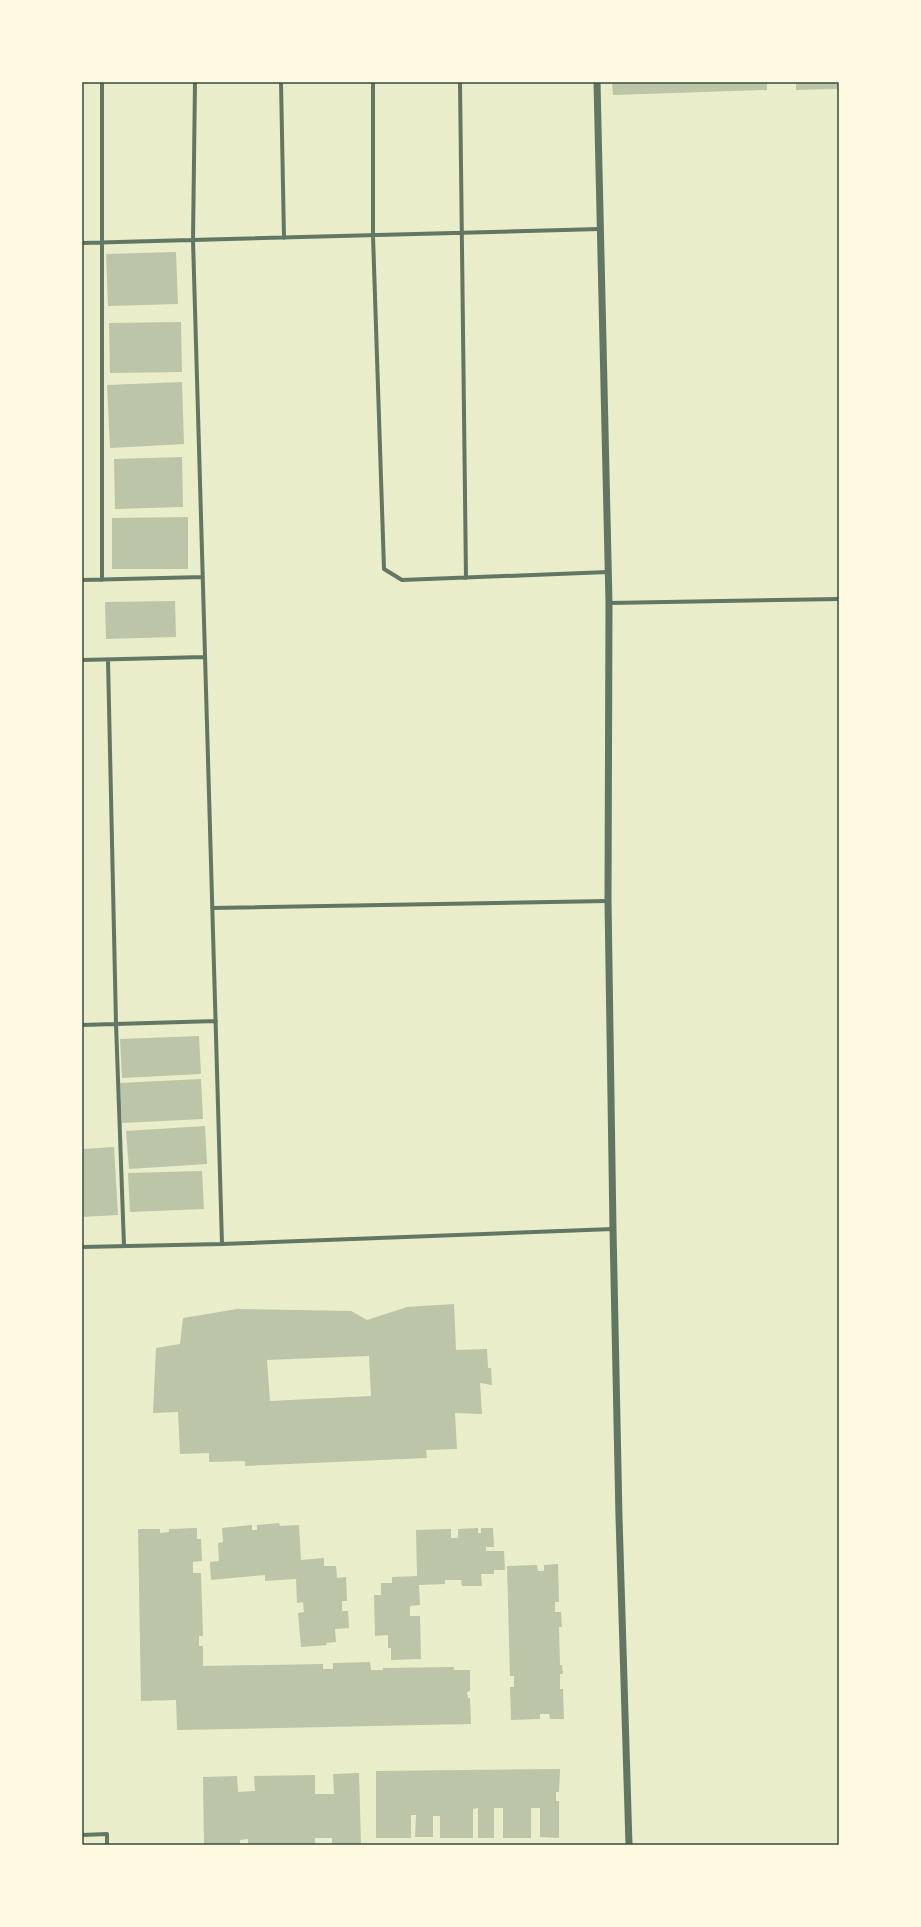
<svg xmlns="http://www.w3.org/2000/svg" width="921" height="1927" viewBox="0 0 921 1927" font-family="Inter,sans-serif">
  <rect width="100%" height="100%" fill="#e9edc9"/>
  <path fill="#bcc5a7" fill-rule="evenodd" d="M612 82H767V90L613 95Z
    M796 82H839V89L796 90Z
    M176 252 178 304 108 306 106 254Z
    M181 322 182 372 110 373 109 323Z
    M182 382 184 444 110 448 107 385Z
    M182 457 183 507 115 509 114 459Z
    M188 517V569H112V518Z
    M175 601 176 637 106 639 105 602Z
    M199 1036 201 1074 122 1078 120 1039Z
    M201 1079 203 1119 122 1123 120 1083Z
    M205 1126 207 1164 129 1169 126 1131Z
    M114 1147 118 1215 82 1217V1149Z
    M202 1171 204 1209 130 1212 128 1173Z
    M454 1304 456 1350 487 1349 488 1368H491L492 1385 480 1383 482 1414 455 1413 457 1449 426 1450 427 1458 245 1466V1461L209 1462V1453L180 1454 178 1412 153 1413 156 1348 180 1344 183 1318 237 1309 351 1311 367 1320 407 1307ZM369 1356 371 1396 270 1401 267 1360Z
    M279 1523 280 1526 299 1525 301 1560 324 1558V1566H336L337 1578 346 1577 347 1601H342V1611H348L349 1628 335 1629 336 1642 326 1643 327 1645 301 1647 298 1613 304 1612 303 1602 297 1603 296 1579 265 1581V1575L211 1580 210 1562 219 1561 218 1543 223 1542 222 1528 252 1525V1530H257V1525Z
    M197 1528V1539H201L202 1561 193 1562V1573H201L203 1636H199V1646H203V1666L323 1664V1669H333V1663L370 1662 371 1670H383V1668L454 1667V1670H470V1691L467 1692 468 1698H470L471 1724 177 1730 176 1700 141 1701 138 1529H160V1533L169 1532V1529Z
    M478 1528V1533H481V1528H493L494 1547H486V1551H504L505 1570H494V1574H481L482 1586H462L461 1580H445V1584L419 1585 420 1605 410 1606V1616H420L421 1659 391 1660V1648H388V1635L375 1636 374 1595H381V1583H392V1577L417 1576 416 1530 451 1529V1538H458V1529Z
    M558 1564 559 1602H555V1612H561L562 1627H559L560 1665H562L563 1674H560V1689H563L564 1719H550L549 1714H540V1719L511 1720 510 1687H514V1676H510L507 1566 537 1565 538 1571H544V1565Z
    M560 1769 559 1792H556V1801H559V1838L540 1837V1808H531V1838H503V1808H494V1838H478V1808L473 1809V1838H440V1816H433V1837H415L416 1815H411V1838H376V1771Z
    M359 1773 361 1845H332V1838H315V1845H248V1839L240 1840V1845H204L203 1777 237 1776 238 1792 255 1791 254 1776 315 1775V1794H334L333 1774Z"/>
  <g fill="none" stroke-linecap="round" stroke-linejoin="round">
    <path stroke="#617663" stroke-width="4" d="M102 82V580
      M195 82 193 240 222 1244
      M281 82 284 238
      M373 82V236L384 569 402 580 608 572
      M460 82 466 578
      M82 243 600 229
      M82 580 203 577
      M609 603 839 599
      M82 660 205 657
      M108 660 116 1024 124 1246
      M212 908 608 901
      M82 1025 216 1021
      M82 1247 222 1244 613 1229
      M82 1835 107 1834V1845"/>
    <path stroke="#617663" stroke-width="7" d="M597 82 609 603 608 901 613 1229 619 1517 629 1845"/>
  </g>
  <rect width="921" height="1927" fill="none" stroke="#fefae0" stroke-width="166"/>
  <rect x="83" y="83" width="755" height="1761" fill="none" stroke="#344e41" stroke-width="1.5"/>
</svg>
